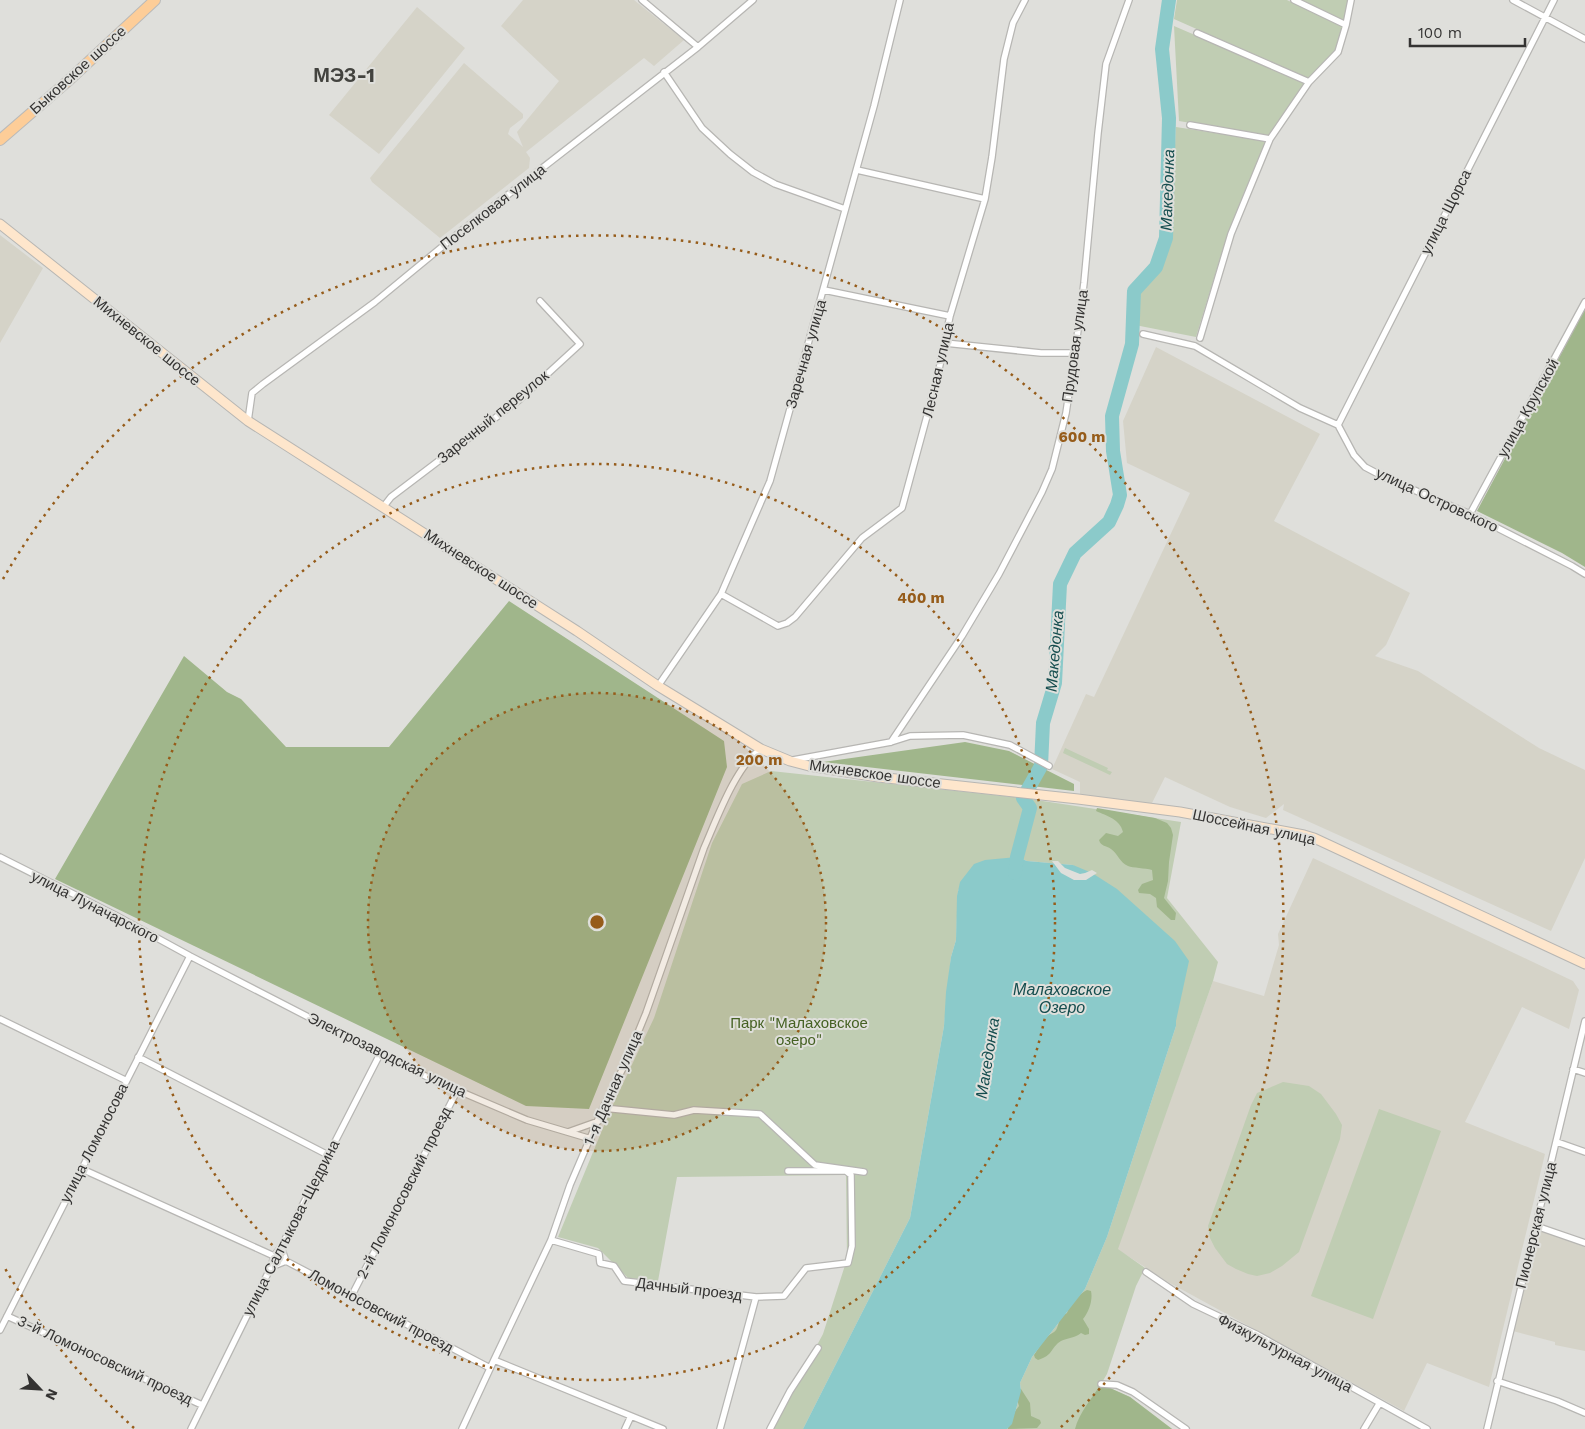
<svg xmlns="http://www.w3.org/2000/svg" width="1585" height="1429" viewBox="0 0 1585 1429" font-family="'Work Sans',sans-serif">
  <rect width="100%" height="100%" fill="#dfdfdb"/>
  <path fill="#d5d3c8" d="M523 0H634L684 40 654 66 644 58 526 152 530 158 529 168 440 238 372 182 370 178 464 63 523 114V118L510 128 508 134 523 147 517 132 559 81 501 26Z
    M417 7 465 48 379 154 329 115Z
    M0 235 43 268 0 343Z
    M1156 347 1320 434 1274 521 1410 593 1386 645 1375 656 1418 671 1539 748 1585 770V858L1551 931 1283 810 1284 804 1266 818 1230 807 1165 777 1150 807 1080 795V782L1052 769 1086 694 1094 697 1190 493 1127 463 1123 421Z
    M1313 858 1573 981 1579 990 1569 1029 1522 1007 1465 1122 1545 1154 1489 1387 1427 1363 1404 1411 1168 1282 1117 1249 1213 981 1264 996 1279 945 1278 934Z
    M1537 1228 1585 1247V1351L1555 1345V1342L1513 1331Z"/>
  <path fill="#c0cdb3" d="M1177 0H1287L1343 27 1335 51 1309 79 1174 19Z
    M1300 0H1348L1344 21Z
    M1174 26 1306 83 1269 136 1179 121Z
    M1176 127 1267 141 1228 233 1196 337 1135 325 1137 292 1158 268 1170 238Z
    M1065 748 1108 768 1107 770 1112 772 1110 775 1063 753Z
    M771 771 1023 798 1181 822 1167 898 1218 962 1213 981 1118 1249 1145 1268 1136 1286 1107 1374 1101 1384 1130 1397 1172 1429H1007L1012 1424 1021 1391 1020 1383 1032 1357 1085 1289 1107 1237 1176 1026V1021L1073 865 1027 861 1017 857 958 890 956 940 951 957 944 1026 910 1218 803 1429H772L823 1334 847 1259 846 1175 677 1177 658 1281 628 1278 598 1248 558 1237 610 1111 654 1018 712 843 742 784Z
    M1283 1082 1309 1086 1321 1094 1336 1114 1342 1125 1340 1139 1299 1252 1282 1266 1270 1273 1257 1276 1248 1274 1236 1269 1227 1264 1215 1248 1210 1238 1208 1226 1251 1105 1257 1093Z
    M1379 1109 1441 1131 1373 1319 1311 1296Z"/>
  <path fill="#a0b68b" d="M1585 309V567L1562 553 1477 511Z
    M509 601 724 741 727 767 589 1109 526 1106 55 879 184 656 227 692 241 699 286 747H389Z
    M965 742 1009 751 1074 784V791L823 762Z
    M1097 808 1155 818 1167 823 1171 828 1173 835 1169 862 1168 881 1164 898 1176 913 1175 920H1171L1157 907 1156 898 1150 894 1139 893 1138 890 1142 884 1153 880 1152 870C1145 868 1133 868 1128 866 1120 863 1118 854 1111 849 1106 845 1101 847 1099 840L1106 833 1118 836 1123 832C1120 819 1107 816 1096 811Z
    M1087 1290 1091 1291C1093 1300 1089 1312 1083 1319L1089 1329V1334L1085 1335 1081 1333C1075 1338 1067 1338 1061 1341 1050 1348 1054 1355 1038 1360L1035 1358 1034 1355C1038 1349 1043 1340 1048 1336 1051 1333 1055 1333 1057 1328 1061 1320 1056 1318 1067 1313 1069 1304 1079 1294 1087 1290Z
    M1101 1384 1130 1397 1172 1429H1075C1079 1413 1092 1398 1101 1384Z
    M1018 1388 1021 1389 1030 1403 1031 1416 1040 1420 1041 1423 1037 1428 1008 1429 1006 1423 1019 1406 1015 1393Z"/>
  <path fill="#8bcaca" d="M1017 857 1027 861 1073 865 1092 873 1117 889 1175 941 1189 961 1176 1021V1026L1107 1237 1085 1289 1032 1357 1020 1383 1021 1391 1012 1424 1007 1429H803L910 1218 944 1026 946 992 951 957 956 940 957 896 960 882 974 864 985 860Z"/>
  <path fill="#dfdfdb" d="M1052 861H1058L1065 868 1080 874 1085 873 1092 870 1097 873 1086 880H1074L1061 873Z"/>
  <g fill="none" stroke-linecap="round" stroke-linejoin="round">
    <path stroke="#8bcaca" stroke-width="14" d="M1015 873 1017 857 1030 808 1023 798 1041 766 1043 723 1055 683 1060 584 1075 553 1109 522 1117 505 1120 495 1113 451 1112 416 1132 344 1134 291 1156 267 1166 238 1169 118 1162 49 1169 0"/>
    <defs>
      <path id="minor" d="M642 0 698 47
        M1294 0 1346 25
        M1513 0 1585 39
        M1197 33 1309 82
        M664 72 702 128 730 154 753 172 775 184 845 209
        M1190 125 1270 139
        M857 170 985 199
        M824 290 950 316
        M1143 334 1195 346 1300 408 1338 425 1354 455 1365 467 1386 478 1470 514 1572 566 1585 574
        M1200 338 1231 234 1270 139 1309 82 1338 52 1346 25 1351 0
        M945 343 1041 353H1075
        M248 421 252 393 263 384 375 302 460 232 698 47 753 0
        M1338 425 1554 0
        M384 506 391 497 519 400 580 344 540 301
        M1470 514 1585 302
        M721 594 778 626 787 623 795 617 862 538 902 508 937 379 950 316 985 199 992 157 1004 59 1013 23 1025 0
        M658 686 721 594 770 481 874 106 900 0
        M891 742 962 636 999 574 1042 492 1052 469 1066 413 1075 353 1084 283 1098 133 1106 64 1129 0
        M793 760 891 742 910 736 963 735 1010 745 1049 766
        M0 857 115 915 190 956 380 1054 438 1082 527 1120 591 1139
        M0 1019 125 1080
        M138 1057 328 1155
        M1573 1069 1585 1073
        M603 1108 674 1115 694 1110 760 1114 815 1165 864 1172
        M568 1132 599 1121
        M1557 1142 1585 1152
        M82 1169 274 1256
        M1536 1226 1585 1243
        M551 1240 599 1254 600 1263 614 1266 624 1281 756 1297 784 1296 806 1268 848 1263 852 1246 851 1175 846 1171H788
        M281 1247 286 1261 490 1368
        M271 1267 286 1261
        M1146 1272 1193 1304 1256 1334 1427 1429
        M352 1295 457 1091
        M7 1316 202 1405
        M0 1330 190 956
        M494 1360 663 1429
        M1497 1381 1557 1401 1585 1413
        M1101 1384 1117 1385 1133 1392 1186 1429
        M191 1429 271 1267 274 1256 281 1247 380 1054
        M462 1429 494 1360 551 1240 570 1185 603 1108 626 1062 646 1013 704 848C716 821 736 765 761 749
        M625 1429 631 1416
        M720 1429 756 1297
        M770 1429 790 1391 818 1348
        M1364 1429 1379 1404
        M1487 1429 1585 1021"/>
      <path id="secondary" d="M0 224 248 421 577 631 658 686 761 749 790 761 809 766 878 777 1078 799 1180 812 1304 835 1314 838 1585 964"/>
      <path id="primary" d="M0 140 68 81 155 0"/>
    </defs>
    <use href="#minor" stroke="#b7b6b3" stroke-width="8"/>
    <use href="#secondary" stroke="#b7b6b3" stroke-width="11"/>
    <use href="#primary" stroke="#babab9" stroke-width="12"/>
    <use href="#minor" stroke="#fff" stroke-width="5.5"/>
    <use href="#secondary" stroke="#fee6cc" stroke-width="9"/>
    <use href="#primary" stroke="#fdcd98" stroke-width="10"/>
  </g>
  <circle cx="597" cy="922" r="229" fill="#965c1a" fill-opacity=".12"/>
  <g fill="none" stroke="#965c1a" stroke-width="2.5" stroke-dasharray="2.5 5">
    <circle cx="597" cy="922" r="229"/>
    <circle cx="597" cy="922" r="458"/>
    <path d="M134 1428A686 686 0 0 1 3 1265M3 579A686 686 0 1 1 1060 1428"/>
  </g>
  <g text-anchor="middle" stroke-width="4" stroke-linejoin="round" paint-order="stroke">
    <g font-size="15" fill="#343332" stroke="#dfdfdb">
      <text transform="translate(78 70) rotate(-42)" y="5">Быковское шоссе</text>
      <text transform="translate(493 207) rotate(-38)" y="5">Поселковая улица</text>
      <text transform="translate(1446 212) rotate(-63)" y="5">улица Щорса</text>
      <text transform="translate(147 341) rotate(39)" y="5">Михневское шоссе</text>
      <text transform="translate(1075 346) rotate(-82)" y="5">Прудовая улица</text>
      <text transform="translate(806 354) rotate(-74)" y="5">Заречная улица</text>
      <text transform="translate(938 370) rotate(-77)" y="5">Лесная улица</text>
      <text transform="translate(1528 408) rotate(-61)" y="5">улица Крупской</text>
      <text transform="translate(493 417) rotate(-39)" y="5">Заречный переулок</text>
      <text transform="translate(1437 500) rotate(25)" y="5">улица Островского</text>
      <text transform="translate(481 569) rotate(33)" y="5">Михневское шоссе</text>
      <text transform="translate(875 774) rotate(8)" y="5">Михневское шоссе</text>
      <text transform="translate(1254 827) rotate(12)" y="5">Шоссейная улица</text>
      <text transform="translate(95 907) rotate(27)" y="5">улица Луначарского</text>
      <text transform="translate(387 1055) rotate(26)" y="5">Электрозаводская улица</text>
      <text transform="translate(613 1088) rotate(-66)" y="5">1-я Дачная улица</text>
      <text transform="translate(94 1143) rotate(-63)" y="5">улица Ломоносова</text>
      <text transform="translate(404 1193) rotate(-63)" y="5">2-й Ломоносовский проезд</text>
      <text transform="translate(1536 1225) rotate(-76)" y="5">Пионерская улица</text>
      <text transform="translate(291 1228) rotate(-63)" y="5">улица Салтыкова-Щедрина</text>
      <text transform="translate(689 1289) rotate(7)" y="5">Дачный проезд</text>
      <text transform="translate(381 1311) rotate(28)" y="5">Ломоносовский проезд</text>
      <text transform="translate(1285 1353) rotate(28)" y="5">Физкультурная улица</text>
      <text transform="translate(105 1360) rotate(25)" y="5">3-й Ломоносовский проезд</text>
    </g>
    <g font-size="15" fill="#456123" stroke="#dfdfdb">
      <text x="799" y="1028">Парк "Малаховское<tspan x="799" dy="17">озеро"</tspan></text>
    </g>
    <g font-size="16" font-style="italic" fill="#154d4e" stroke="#dfdfdb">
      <text transform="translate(1167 190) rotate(-88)" y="6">Македонка</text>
      <text transform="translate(1054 651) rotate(-85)" y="6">Македонка</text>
      <text x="1062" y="995">Малаховское<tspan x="1062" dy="18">Озеро</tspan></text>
      <text transform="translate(987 1058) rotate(-81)" y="6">Македонка</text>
    </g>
    <g font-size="20" font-weight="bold" fill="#43433f" stroke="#dfdfdb">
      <text x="344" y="82">МЭЗ-1</text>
    </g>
  </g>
  <circle cx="597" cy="922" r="8" fill="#965c1a" stroke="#dfdfdb" stroke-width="2.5"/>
  <g font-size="15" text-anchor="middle" font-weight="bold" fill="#965c1a" stroke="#dfdfdb" stroke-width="4" stroke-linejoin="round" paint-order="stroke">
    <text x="1082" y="442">600 m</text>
    <text x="921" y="603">400 m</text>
    <text x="759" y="765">200 m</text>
  </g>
  <g transform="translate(40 1389) rotate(115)" stroke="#dfdfdb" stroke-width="4" paint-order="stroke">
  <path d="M0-4L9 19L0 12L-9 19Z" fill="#343332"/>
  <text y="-8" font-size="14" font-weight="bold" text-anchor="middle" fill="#343332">N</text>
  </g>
  <path d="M1410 38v8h115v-8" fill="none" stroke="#343332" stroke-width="2.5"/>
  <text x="1418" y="38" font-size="15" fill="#343332" stroke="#dfdfdb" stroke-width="4" paint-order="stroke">100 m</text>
</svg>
